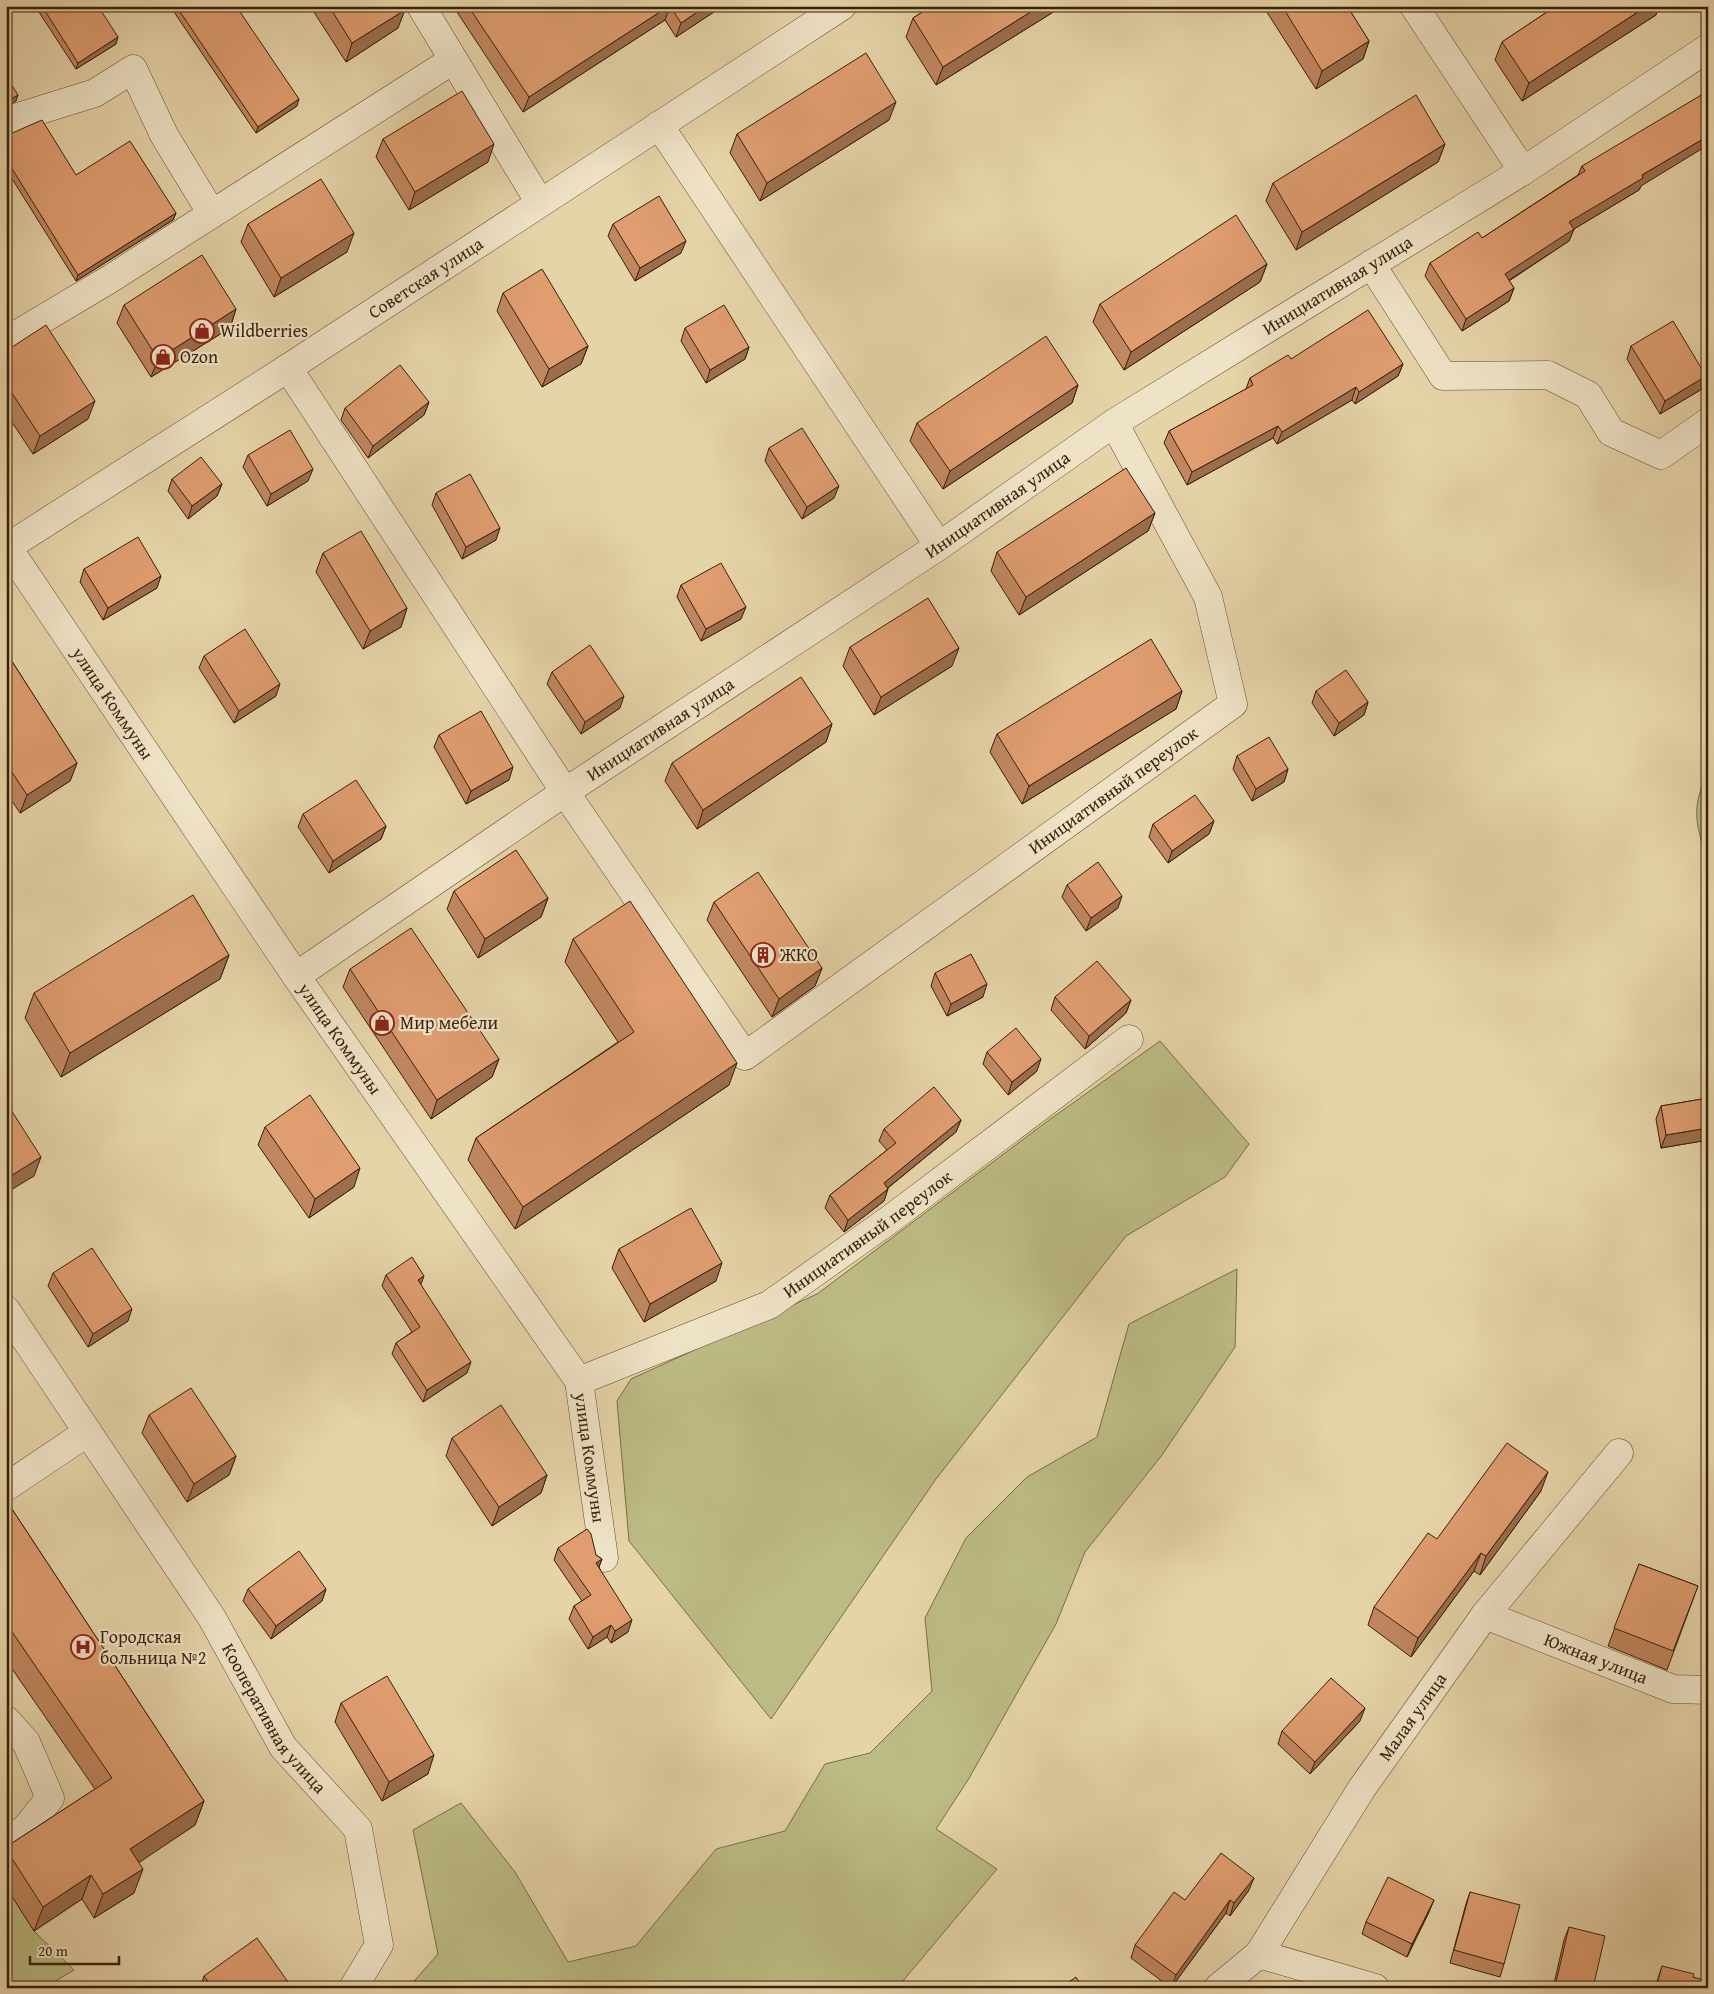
<svg xmlns="http://www.w3.org/2000/svg" width="1714" height="1994" viewBox="0 0 1714 1994" font-family="'Gentium Book Plus',serif">
  <rect width="100%" height="100%" fill="#e6d4a9"/>
  <filter id="stains"><feTurbulence type="fractalNoise" baseFrequency=".004" numOctaves="4"/><feColorMatrix values="0 0 0 0 .2 0 0 0 0 .09 0 0 0 0 .02 0 0 0 .5 -.17"/></filter>
  <radialGradient id="worn" r=".72"><stop offset=".6" stop-color="#630" stop-opacity="0"/><stop offset="1" stop-color="#630" stop-opacity=".3"/></radialGradient>
  <path fill="#bcbb83" stroke="#7a6d45" d="M1708 773V857C1694 825 1692 804 1708 773Z
    M1160 1041 1249 1144 1225 1177 1126 1236 936 1479 771 1719 629 1541 617 1401 631 1379 817 1294 1049 1120Z
    M1237 1269 1235 1347 1162 1455 1085 1552 1056 1624 968 1780 936 1829 997 1869 897 1988H408L438 1954 413 1830 461 1803 515 1872 568 1962 636 1946 716 1849 785 1831 825 1764 870 1753 932 1691 925 1618 966 1538 1027 1477 1097 1437 1129 1324Z
    M6 1887 34 1931 74 1970 44 1988H6Z"/>
  <g fill="none" stroke-linecap="round" stroke-linejoin="round">
    <defs>
      <g id="minor">
        <path d="M421 6 540 203"/>
        <path d="M1414 6 1523 171"/>
        <path d="M6 125 18 117 95 93 133 69 164 135 212 214"/>
        <path d="M659 125 939 546"/>
        <path d="M1371 264 1443 376 1548 375 1588 395 1611 432 1661 455 1708 422"/>
        <path d="M6 341 110 279 453 60"/>
        <path id="s1" d="M288 368 565 792 745 1056 1233 704 1208 597 1114 423"/>
        <path id="s2" d="M6 545 296 976 579 1381 604 1558"/>
        <path id="s3" d="M6 548 288 368 842 6"/>
        <path id="s4" d="M296 976 565 792 939 546 1114 423 1523 171 1708 48"/>
        <path id="s5" d="M6 1310 212 1618 283 1747 358 1829 379 1945 353 1988"/>
        <path id="s6" d="M579 1381 769 1305 889 1220 1129 1039"/>
        <path d="M6 1487 88 1432"/>
        <path id="s7" d="M1485 1615 1673 1689 1708 1690"/>
        <path d="M6 1720 26 1742 50 1798 25 1829 6 1840"/>
        <path d="M1259 1954 1375 1988"/>
        <path id="s8" d="M1218 1988 1259 1954 1362 1788 1485 1615 1619 1453"/>
      </g>
    </defs>
    <use href="#minor" stroke="#644c30" stroke-width="29"/>
    <use href="#minor" stroke="#efe3c7" stroke-width="28"/>
  </g>
  <path fill="#c08760" stroke="#391f07" d="M35 6H98L116 44 76 69Z
    M170 6H236L297 106 256 133Z
    M310 6H402L398 28 346 62Z
    M453 6H723L676 37 665 20 523 112Z
    M932 6H1063L936 85 906 37 913 18Z
    M1263 6H1347L1369 41 1363 59 1316 89Z
    M1556 6H1659L1656 15 1522 101 1495 60 1502 42Z
    M889 120 760 201 730 153 737 134Z
    M6 134 76 175 176 213 173 220 76 281 6 169Z
    M383 139 488 162 409 210 376 157Z
    M1445 144 1438 162 1296 250 1266 201 1273 183Z
    M1582 166 1641 186 1639 190 1574 229 1569 241 1509 281 1514 288 1509 301 1462 331 1425 276 1430 263 1482 238 1578 175Z
    M248 224 347 252 274 297 241 242Z
    M613 224 681 253 635 281 608 236Z
    M1267 264 1260 282 1124 370 1093 322 1100 304Z
    M503 293 588 346 581 364 542 387 497 311Z
    M124 305 236 309 230 328 151 377 117 323Z
    M685 328 749 347 745 359 706 383 681 341Z
    M1631 346 1702 389 1660 414 1627 359Z
    M6 351 88 419 33 454 6 413Z
    M1291 359 1403 364 1398 376 1355 404 1352 400 1277 444 1273 438 1187 485 1164 443 1169 431 1246 389 1250 378Z
    M1078 385 1072 403 943 489 910 441 917 423Z
    M429 402 424 415 368 458 341 420 345 408Z
    M769 448 834 498 802 519 765 461Z
    M248 455 308 481 267 506 243 467Z
    M172 479 222 484 217 496 188 519 168 491Z
    M436 493 496 540 462 559 432 505Z
    M1155 513 1148 531 1019 615 991 571 997 552Z
    M323 553 407 608 401 627 363 649 316 572Z
    M84 569 157 588 103 620 80 582Z
    M681 585 741 619 701 641 677 597Z
    M850 647 952 666 874 715 843 666Z
    M6 652 77 763 70 781 20 813 6 792Z
    M204 656 276 696 234 723 199 668Z
    M552 672 620 708 581 734 547 684Z
    M1182 691 1176 709 1022 804 990 752 997 734Z
    M1316 691 1368 702 1364 715 1334 736 1312 703Z
    M832 724 826 742 697 829 665 781 672 763Z
    M439 735 509 780 466 804 434 747Z
    M1237 756 1288 769 1284 782 1252 801 1233 769Z
    M303 814 386 826 381 839 329 873 298 827Z
    M1214 821 1209 834 1168 863 1149 837 1153 824Z
    M1067 885 1118 908 1086 931 1062 897Z
    M454 891 548 898 541 917 478 958 447 909Z
    M714 902 822 968 815 986 772 1017 707 920Z
    M573 939 729 1085 515 1229 468 1160 476 1138 618 1042 565 962Z
    M229 955 220 979 61 1077 25 1018 34 993Z
    M350 969 499 1059 492 1077 431 1119 343 987Z
    M935 973 983 997 947 1016 931 986Z
    M1055 997 1131 1000 1126 1013 1085 1049 1051 1010Z
    M987 1052 1037 1071 1008 1095 983 1064Z
    M1708 1098V1140L1661 1148 1656 1119 1661 1106Z
    M961 1120 956 1132 888 1188 884 1201 844 1232 825 1208 830 1195 887 1150 879 1141 884 1129Z
    M265 1127 354 1187 309 1218 258 1145Z
    M619 1249 716 1281 644 1322 612 1268Z
    M53 1273 128 1321 88 1347 48 1286Z
    M386 1275 421 1285 467 1373 423 1402 392 1354 396 1343 412 1332 382 1286Z
    M149 1415 236 1456 229 1475 187 1502 142 1433Z
    M452 1438 547 1475 541 1493 492 1526 446 1456Z
    M1541 1491 1480 1575 1474 1571 1411 1657 1368 1625 1374 1607 1437 1539Z
    M6 1500 204 1801 195 1825 138 1862 134 1893 94 1918 82 1899 34 1931 6 1887V1847L95 1789 6 1660Z
    M558 1548 596 1555 602 1559 599 1567 628 1632 611 1643 607 1637 588 1649 569 1619 574 1606 582 1601 554 1560Z
    M1639 1564 1698 1586 1667 1670 1608 1646Z
    M248 1589H326L322 1601 271 1639 243 1601Z
    M341 1703 428 1774 382 1801 335 1722Z
    M1360 1721 1310 1774 1278 1744 1282 1731Z
    M1249 1890 1230 1916 1226 1913 1171 1988 1131 1958 1135 1945 1185 1900Z
    M1470 1892 1504 1964 1500 1977 1450 1963 1466 1904Z
    M1429 1912 1407 1957 1362 1934 1366 1922Z
    M1569 1927 1593 1988H1553L1564 1940Z
    M1662 1966 1693 1977 1708 1988H1655Z
    M204 1976 288 1982 286 1988H200Z"/>
  <path fill="#9c6e4e" stroke="#391f07" d="M669 6H670L665 20 523 112 529 97Z
    M706 6H723L676 37 681 23Z
    M1040 6H1063L936 85 943 67Z
    M1647 6H1659L1656 15 1522 101 1529 83Z
    M405 10 398 28 346 62 352 43Z
    M118 37 116 44 76 69 78 63Z
    M1369 41 1363 59 1316 89 1322 71Z
    M18 95 16 101 6 107V102Z
    M299 99 297 106 256 133 258 127Z
    M896 102 889 120 760 201 767 183Z
    M1708 136V145L1641 186 1639 190 1574 229 1569 241 1500 286 1505 274 1569 222 1642 175Z
    M494 144 488 162 409 210 415 192Z
    M1445 144 1438 162 1296 250 1302 232Z
    M176 213 173 220 76 281 78 275Z
    M354 233 347 252 274 297 281 278Z
    M686 241 681 253 635 281 640 268Z
    M1267 264 1260 282 1124 370 1131 352Z
    M1514 288 1509 301 1462 331 1466 319Z
    M236 309 230 328 151 377 158 359Z
    M588 346 581 364 542 387 549 369Z
    M749 347 745 359 706 383 710 370Z
    M1403 364 1398 376 1355 404 1359 392Z
    M1706 376 1702 389 1660 414 1665 401Z
    M1078 385 1072 403 943 489 950 471Z
    M1356 387 1352 400 1277 444 1282 432Z
    M95 401 88 419 33 454 40 436Z
    M429 402 424 415 368 458 373 446Z
    M1278 426 1273 438 1187 485 1192 472Z
    M313 469 308 481 267 506 271 494Z
    M222 484 217 496 188 519 192 506Z
    M839 486 834 498 802 519 807 507Z
    M1155 513 1148 531 1019 615 1026 597Z
    M500 528 496 540 462 559 466 547Z
    M161 576 157 588 103 620 108 608Z
    M746 607 741 619 701 641 706 629Z
    M407 608 401 627 363 649 370 631Z
    M959 648 952 666 874 715 881 697Z
    M280 684 276 696 234 723 239 711Z
    M1182 691 1176 709 1022 804 1029 786Z
    M624 696 620 708 581 734 585 722Z
    M1368 702 1364 715 1334 736 1339 723Z
    M832 724 826 742 697 829 703 810Z
    M77 763 70 781 20 813 27 795Z
    M513 767 509 780 466 804 471 791Z
    M1288 769 1284 782 1252 801 1256 789Z
    M1214 821 1209 834 1168 863 1172 851Z
    M386 826 381 839 329 873 333 861Z
    M1122 896 1118 908 1086 931 1091 918Z
    M548 898 541 917 478 958 485 939Z
    M229 955 220 979 61 1077 70 1053Z
    M822 968 815 986 772 1017 779 999Z
    M987 984 983 997 947 1016 951 1004Z
    M1131 1000 1126 1013 1085 1049 1089 1036Z
    M499 1059 492 1077 431 1119 437 1100Z
    M1041 1059 1037 1071 1008 1095 1012 1082Z
    M737 1063 729 1085 515 1229 523 1207Z
    M961 1120 956 1132 879 1195 884 1183Z
    M1708 1128V1140L1661 1148 1666 1135Z
    M41 1157 34 1176 6 1193V1179Z
    M360 1168 354 1187 309 1218 315 1199Z
    M888 1189 884 1201 844 1232 848 1220Z
    M722 1263 716 1281 644 1322 650 1304Z
    M424 1276 420 1287 418 1280Z
    M132 1309 128 1321 88 1347 93 1334Z
    M471 1362 467 1373 423 1402 427 1390Z
    M236 1456 229 1475 187 1502 194 1484Z
    M1548 1472 1541 1491 1480 1575 1486 1556Z
    M547 1475 541 1493 492 1526 499 1507Z
    M1481 1553 1474 1571 1411 1657 1418 1638Z
    M602 1559 597 1572 596 1563Z
    M326 1589 322 1601 271 1639 276 1626Z
    M632 1620 628 1632 611 1643 615 1631Z
    M611 1625 607 1637 588 1649 593 1637Z
    M1365 1708 1360 1721 1310 1774 1315 1762Z
    M434 1755 428 1774 382 1801 389 1782Z
    M204 1801 195 1825 122 1874 130 1849Z
    M143 1869 134 1893 94 1918 103 1894Z
    M91 1875 82 1899 34 1931 43 1907Z
    M1254 1878 1249 1890 1230 1916 1234 1903Z
    M1230 1900 1226 1913 1171 1988 1176 1975Z
    M1434 1900 1429 1912 1407 1957 1412 1944Z
    M288 1982 286 1988H279Z"/>
  <path fill="#df9d70" stroke="#391f07" d="M42 6H98L118 37 78 63Z
    M176 6H236L299 99 258 127Z
    M329 6H402L405 10 352 43Z
    M468 6H669L529 97Z
    M670 6H706L681 23Z
    M932 6H1040L943 67 913 18Z
    M1282 6H1347L1369 41 1322 71Z
    M1556 6H1647L1529 83 1502 42Z
    M866 53 896 102 767 183 737 134Z
    M6 76 18 95 6 102Z
    M462 91 494 144 415 192 383 139Z
    M1703 94 1708 102V136L1642 175 1643 178 1569 222 1574 229 1505 274 1514 288 1466 319 1430 263 1478 232 1482 238 1585 171 1582 166Z
    M1416 95 1445 144 1302 232 1273 183Z
    M42 120 76 175 130 141 176 213 78 275 6 159V134H10Z
    M321 179 354 233 281 278 248 224Z
    M659 196 686 241 640 268 613 224Z
    M1236 215 1267 264 1131 352 1100 304Z
    M202 255 236 309 158 359 124 305Z
    M542 269 588 346 549 369 503 293Z
    M724 305 749 347 710 370 685 328Z
    M1368 310 1403 364 1359 392 1356 387 1282 432 1278 426 1192 472 1169 431 1253 385 1250 378 1288 355 1291 359Z
    M1673 321 1706 376 1665 401 1631 346Z
    M46 325 95 401 40 436 6 384V351Z
    M1046 336 1078 385 950 471 917 423Z
    M400 365 429 402 373 446 345 408Z
    M802 428 839 486 807 507 769 448Z
    M290 430 313 469 271 494 248 455Z
    M201 457 222 484 192 506 172 479Z
    M1126 468 1155 513 1026 597 997 552Z
    M470 474 500 528 466 547 436 493Z
    M361 531 407 608 370 631 323 553Z
    M138 537 161 576 108 608 84 569Z
    M721 563 746 607 706 629 681 585Z
    M928 598 959 648 881 697 850 647Z
    M245 629 280 684 239 711 204 656Z
    M1151 639 1182 691 1029 786 997 734Z
    M590 645 624 696 585 722 552 672Z
    M6 652 77 763 27 795 6 763Z
    M1346 670 1368 702 1339 723 1316 691Z
    M801 677 832 724 703 810 672 763Z
    M481 711 513 767 471 791 439 735Z
    M1269 737 1288 769 1256 789 1237 756Z
    M356 780 386 826 333 861 303 814Z
    M1195 795 1214 821 1172 851 1153 824Z
    M516 850 548 898 485 939 454 891Z
    M1098 862 1122 896 1091 918 1067 885Z
    M758 872 822 968 779 999 714 902Z
    M193 895 229 955 70 1053 34 993Z
    M630 901 737 1063 523 1207 476 1138 634 1032 573 939Z
    M411 928 499 1059 437 1100 350 969Z
    M971 954 987 984 951 1004 935 973Z
    M1097 961 1131 1000 1089 1036 1055 997Z
    M1016 1028 1041 1059 1012 1082 987 1052Z
    M934 1087 961 1120 884 1183 888 1189 848 1220 830 1195 896 1143 884 1129Z
    M310 1095 360 1168 315 1199 265 1127Z
    M1708 1098V1128L1666 1135 1661 1106Z
    M6 1102 41 1157 6 1179Z
    M691 1208 722 1263 650 1304 619 1249Z
    M92 1248 132 1309 93 1334 53 1273Z
    M412 1257 424 1276 418 1280 471 1362 427 1390 396 1343 420 1327 386 1275Z
    M191 1388 236 1456 194 1484 149 1415Z
    M501 1405 547 1475 499 1507 452 1438Z
    M1507 1443 1548 1472 1486 1556 1481 1553 1418 1638 1374 1607 1428 1533 1437 1539Z
    M6 1500 204 1801 130 1849 143 1869 103 1894 91 1875 43 1907 6 1849V1847L112 1778 6 1623Z
    M587 1529 591 1534 596 1555 602 1559 596 1563 632 1620 615 1631 611 1625 593 1637 574 1606 591 1595 558 1548Z
    M299 1551 326 1589 276 1626 248 1589Z
    M1639 1564 1698 1586 1673 1651 1614 1628Z
    M387 1676 434 1755 389 1782 341 1703Z
    M1331 1678 1365 1708 1315 1762 1282 1731Z
    M1221 1853 1254 1878 1234 1903 1230 1900 1176 1975 1135 1945 1174 1892 1185 1900Z
    M1388 1877 1434 1900 1412 1944 1366 1922Z
    M1470 1892 1520 1905 1504 1964 1454 1950Z
    M1569 1927 1605 1936 1593 1988H1581L1556 1982Z
    M257 1938 288 1982 279 1988H213L204 1976Z
    M1662 1966 1694 1974 1693 1977 1708 1981V1988H1656Z
    M1076 1977 1083 1988H1060Z"/>
  <defs>
    <symbol id="shop-ring" viewBox="-11 -11 22 22"><circle r="9.5" fill="#efe3c7" stroke="#8f2418" stroke-width="1.5"/><path d="M-5-2.5h2.3a2.7 3.5 0 0 1 5.4 0H5L5.5 6h-11ZM-1.5-2.5h3a1.5 2.3 0 0 0-3 0Z" fill="#8f2418"/></symbol>
    <symbol id="building-ring" viewBox="-11 -11 22 22"><circle r="9.5" fill="#efe3c7" stroke="#8f2418" stroke-width="1.5"/><path d="M-4-6H4V6H1V3H-1V6H-4ZM-2.5-4.3h1.7v1.8h-1.7ZM.8-4.3h1.7v1.8H.8ZM-2.5-1h1.7V.8h-1.7ZM.8-1h1.7V.8H.8Z" fill="#8f2418"/></symbol>
    <symbol id="hospital-ring" viewBox="-11 -11 22 22"><circle r="9.5" fill="#efe3c7" stroke="#8f2418" stroke-width="1.5"/><path d="M-5-5h3v3.5h4V-5h3V5h-3V1.5h-4V5h-3Z" fill="#8f2418"/></symbol>
  </defs>
  <g fill-rule="evenodd">
    <use href="#shop-ring" x="188" y="317" width="28" height="28"/>
    <use href="#shop-ring" x="149" y="343" width="28" height="28"/>
    <use href="#building-ring" x="749" y="941" width="28" height="28"/>
    <use href="#shop-ring" x="368" y="1009" width="28" height="28"/>
    <use href="#hospital-ring" x="69" y="1633" width="28" height="28"/>
  </g>
  <g text-anchor="middle" stroke-width="4.5" stroke-linejoin="round" paint-order="stroke">
    <g font-size="18" fill="#391f07" stroke="#efe3c7">
      <text dy="6" stroke="none"><textPath href="#s3" startOffset="499">Советская улица</textPath></text>
      <text dy="6" stroke="none"><textPath href="#s4" startOffset="1250">Инициативная улица</textPath></text>
      <text dy="6" stroke="none"><textPath href="#s4" startOffset="845">Инициативная улица</textPath></text>
      <text dy="6" stroke="none"><textPath href="#s2" startOffset="191">улица Коммуны</textPath></text>
      <text dy="6" stroke="none"><textPath href="#s4" startOffset="440">Инициативная улица</textPath></text>
      <text dy="6" stroke="none"><textPath href="#s1" startOffset="1280">Инициативный переулок</textPath></text>
      <text dy="6" stroke="none"><textPath href="#s2" startOffset="596">улица Коммуны</textPath></text>
      <text dy="6" stroke="none"><textPath href="#s6" startOffset="326">Инициативный переулок</textPath></text>
      <text dy="6" stroke="none"><textPath href="#s2" startOffset="1091">улица Коммуны</textPath></text>
      <text dy="6" stroke="none"><textPath href="#s7" startOffset="119">Южная улица</textPath></text>
      <text dy="6" stroke="none"><textPath href="#s5" startOffset="489">Кооперативная улица</textPath></text>
      <text dy="6" stroke="none"><textPath href="#s8" startOffset="336">Малая улица</textPath></text>
    </g>
    <g font-size="18" fill="#391f07" stroke="#efe3c7" text-anchor="start">
      <text x="220" y="337">Wildberries</text>
      <text x="180" y="363">Ozon</text>
      <text x="780" y="961">ЖКО</text>
      <text x="400" y="1029">Мир мебели</text>
      <text x="100" y="1643">Городская<tspan x="100" dy="21">больница №2</tspan></text>
    </g>
  </g>
  <rect width="1714" height="1994" fill="none" stroke="#e6d4a9" stroke-width="25"/>
  <rect x="8" y="8" width="1699" height="1979" fill="none" stroke="#391f07" stroke-width="2.5"/>
  <rect x="12" y="12" width="1689" height="1969" fill="none" stroke="#391f07"/>
  <path d="M30 1956v8h89v-8" fill="none" stroke="#391f07" stroke-width="2.5"/>
  <text x="38" y="1956" font-size="15" fill="#391f07" stroke="#efe3c7" stroke-width="4" paint-order="stroke">20 m</text>
  <rect width="100%" height="100%" filter="url(#stains)"/>
  <rect width="100%" height="100%" fill="url(#worn)"/>
</svg>
